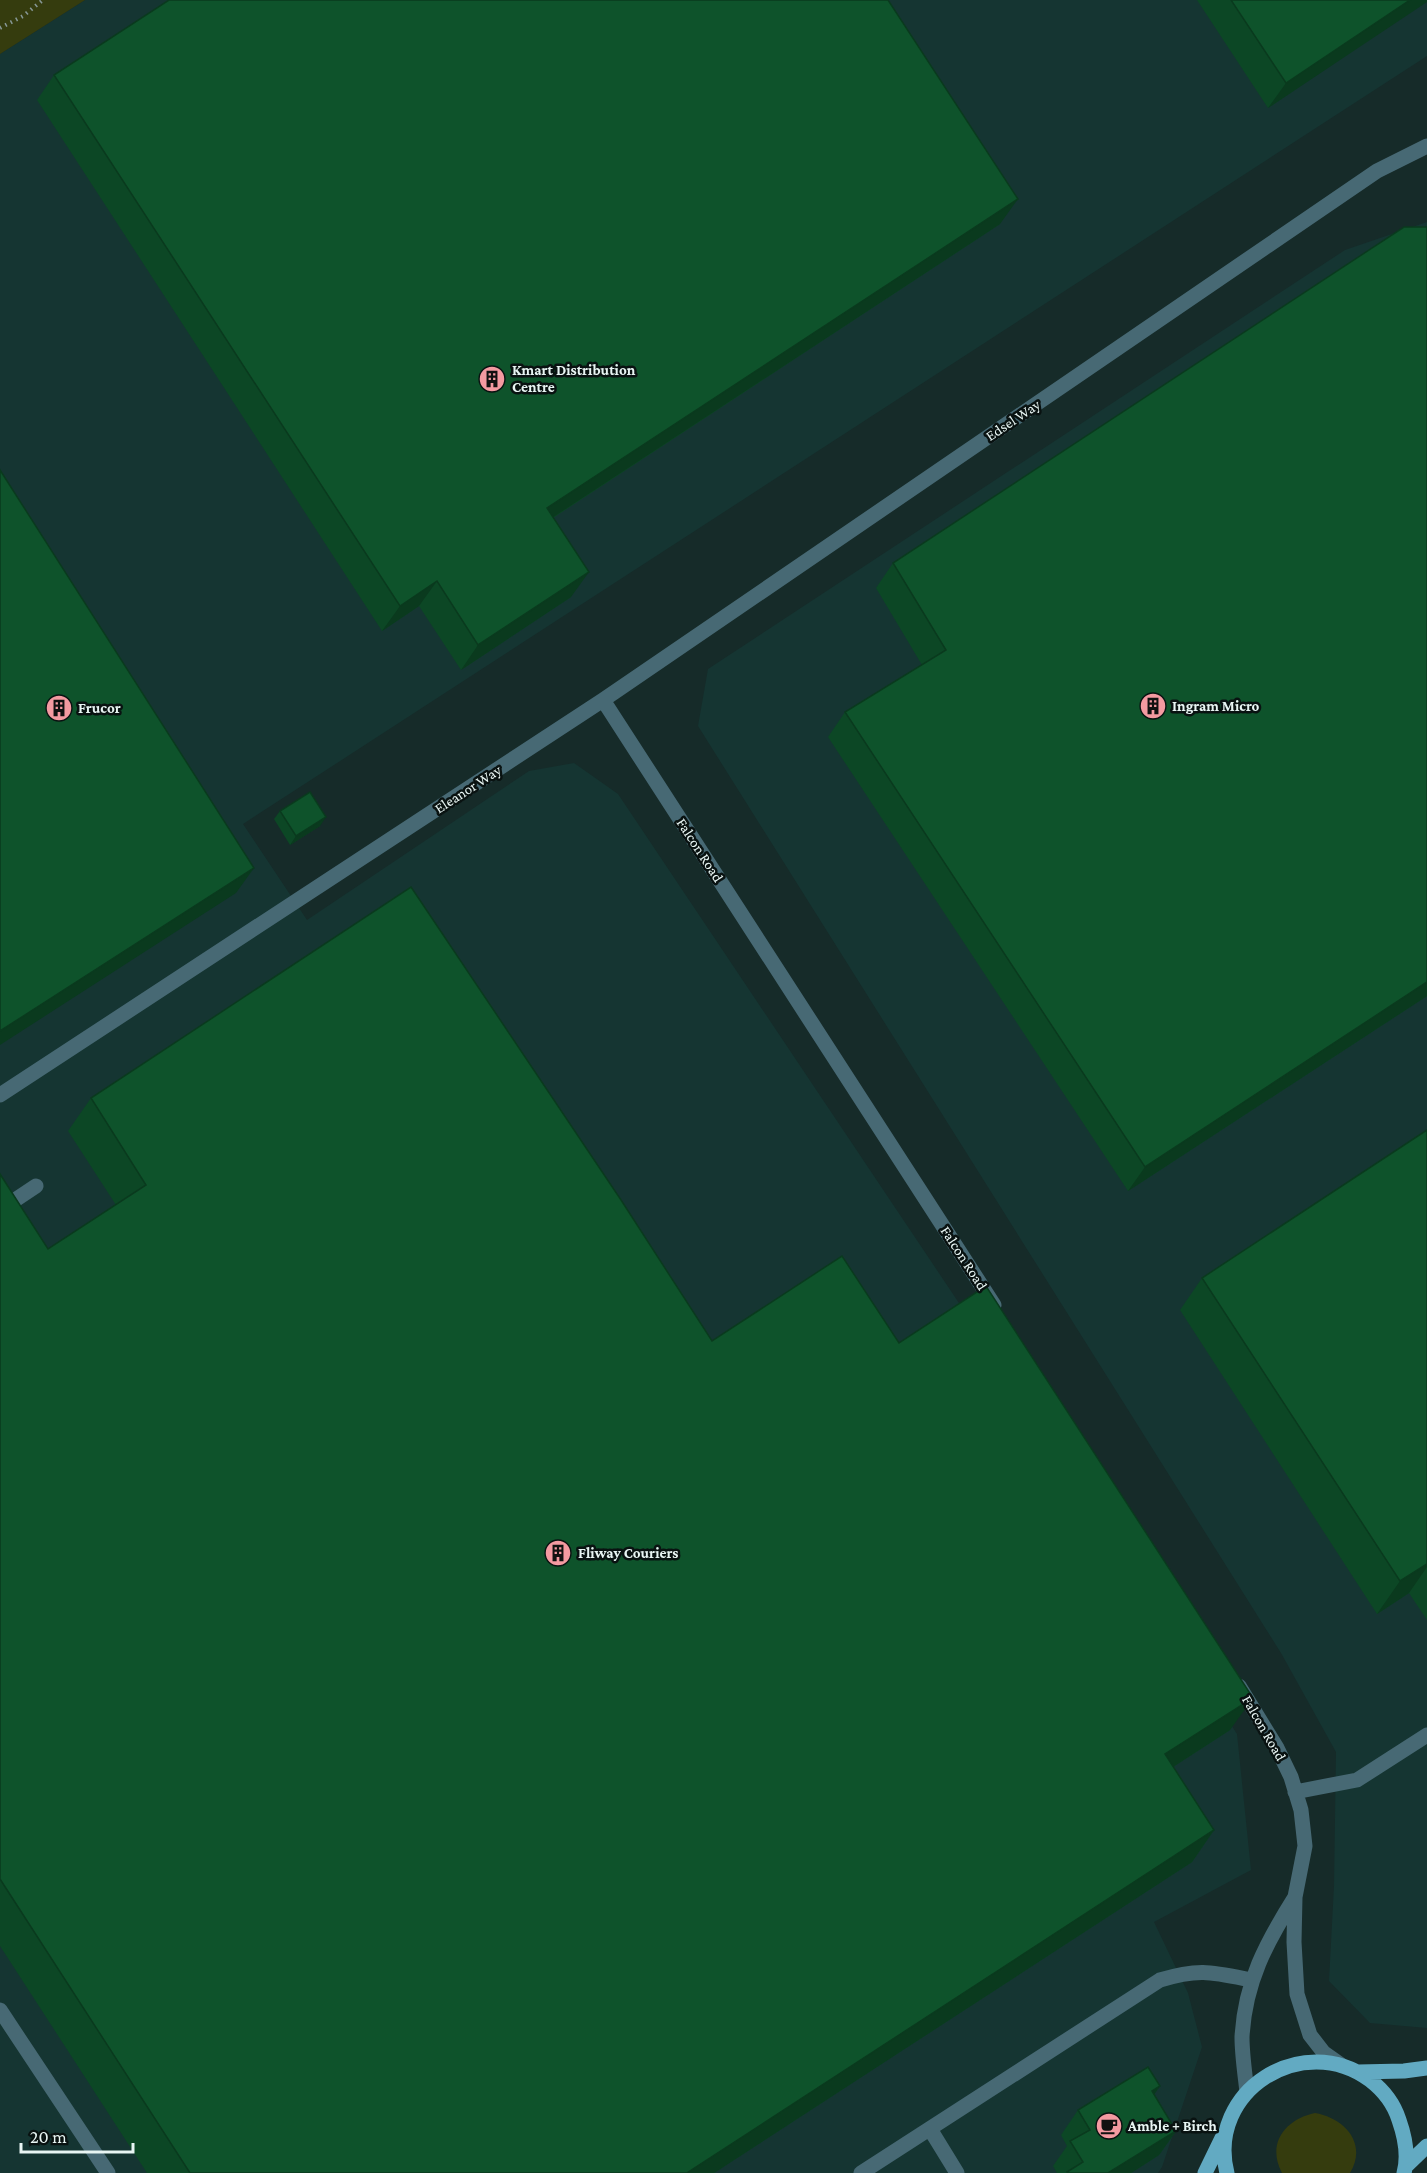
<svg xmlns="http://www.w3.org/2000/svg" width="1427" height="2173" viewBox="0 0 1427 2173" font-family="'Crimson Pro',serif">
  <rect width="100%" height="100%" fill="#162b29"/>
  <path fill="#153532" d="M85 0H1427V56L243 824 307 920 529 771 574 763 618 794 965 1312 1237 1734 1251 1870 1154 1922 1188 1993 1202 2047 1162 2167 1158 2173H0V54Z
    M1427 222V2028L1370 2023 1329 1981 1334 1886 1336 1752 1281 1653 698 726 708 669 1345 250Z"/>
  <path fill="#353c0e" d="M0 0H85L0 54Z
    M1315 2113C1344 2118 1368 2143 1350 2173H1282C1266 2143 1286 2119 1315 2113Z"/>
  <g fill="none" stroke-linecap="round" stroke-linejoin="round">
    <path stroke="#869795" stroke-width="4" stroke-dasharray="1.5 4.5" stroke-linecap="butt" d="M0 28 23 16 43 0"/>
    <path stroke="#476974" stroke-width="15" d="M603 700 994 1305
      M0 1095 603 700 1377 171 1427 146
      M0 1210 36 1186
      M1239 1686 1277 1748 1291 1777 1301 1810 1305 1846 1295 1897 1294 1942 1297 1994 1310 2035 1324 2053 1341 2065
      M1295 1792 1357 1780 1427 1735
      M0 2010 108 2173
      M1247 2092C1245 2074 1242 2055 1242 2037 1245 1982 1266 1943 1295 1897
      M930 2129 957 2173
      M861 2173 1160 1980C1199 1968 1212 1972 1251 1980"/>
    <path stroke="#62aac2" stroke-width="15" d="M1358 2072 1404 2071 1427 2068
      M1406 2166 1427 2146
      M1205 2173 1222 2138
      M1227 2173C1206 2091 1303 2030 1370 2080 1383 2090 1394 2104 1399 2120 1405 2137 1409 2155 1404 2173"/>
  </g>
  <path fill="#0c4725" d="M1197 0H1427L1268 108Z
    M54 75 1000 224 553 518 571 597 461 670 419 606 382 631 37 100Z
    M893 563 1427 996 1128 1191 828 737 845 712 922 665 876 588Z
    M280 811 320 826 290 845 274 819Z
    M91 1098 712 1341 899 1343 1230 1730 1173 1767 1214 1830 1192 1862 714 2173H147L0 1946V1174L48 1249 116 1205 68 1131Z
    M1427 1130V1620L1409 1593 1377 1614 1180 1310 1202 1278Z
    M1160 2086 1154 2094 1176 2131 1159 2155 1131 2173H1057L1053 2166 1067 2146 1061 2135 1078 2110Z"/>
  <path fill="#0a3a1e" d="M1410 0H1427V2L1268 108 1286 83Z
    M1018 199 1000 224 529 533 547 508Z
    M589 572 571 597 461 670 478 645Z
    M437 581 419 606 382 631 400 606Z
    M326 817 320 826 290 845 296 836Z
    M254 868 236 893 0 1045V1031Z
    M1427 982V996L1128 1191 1145 1167Z
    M1427 1564V1567L1409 1593 1377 1614 1400 1581Z
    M1253 1698 1230 1730 1142 1787 1165 1754Z
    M1214 1830 1192 1862 714 2173H687Z
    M1160 2086 1143 2111 1152 2091Z
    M1176 2131 1159 2155 1131 2173H1108Z"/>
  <path fill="#0e532b" stroke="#0a3a1e" stroke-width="1.5" d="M169 0H888L1018 199 547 508 589 572 478 645 437 581 400 606 54 75Z
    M1231 0H1410L1286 83Z
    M1404 227H1427V982L1145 1167 845 712 946 650 893 563Z
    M0 470 254 868 0 1031Z
    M310 792 326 817 296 836 280 811Z
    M411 887 621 1200 712 1341 842 1256 899 1343 986 1286 1253 1698 1165 1754 1214 1830 687 2173H190L0 1879V1174L48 1249 146 1185 91 1098Z
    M1427 1130V1564L1400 1581 1202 1278Z
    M1148 2067 1160 2086 1152 2091 1176 2131 1108 2173H1068L1067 2172 1083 2162 1070 2141 1090 2130 1078 2110Z"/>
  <defs>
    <symbol id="building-disc" viewBox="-11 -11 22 22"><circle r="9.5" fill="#f49aa1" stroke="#091211"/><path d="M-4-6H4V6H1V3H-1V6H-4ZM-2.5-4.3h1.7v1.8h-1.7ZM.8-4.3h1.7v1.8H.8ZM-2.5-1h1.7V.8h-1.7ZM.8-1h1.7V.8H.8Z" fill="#111"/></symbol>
    <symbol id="cafe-disc" viewBox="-11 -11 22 22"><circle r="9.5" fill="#f49aa1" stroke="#091211"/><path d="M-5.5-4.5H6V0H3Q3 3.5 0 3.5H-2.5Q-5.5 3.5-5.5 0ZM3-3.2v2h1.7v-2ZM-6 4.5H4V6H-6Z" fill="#111"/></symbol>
  </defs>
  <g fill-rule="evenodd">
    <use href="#building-disc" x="477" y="364" width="30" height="30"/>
    <use href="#building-disc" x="1138" y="691" width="30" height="30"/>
    <use href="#building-disc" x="44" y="693" width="30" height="30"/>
    <use href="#building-disc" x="543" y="1538" width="30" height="30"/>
    <use href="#cafe-disc" x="1094" y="2111" width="30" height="30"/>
  </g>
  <g text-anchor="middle" stroke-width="5" stroke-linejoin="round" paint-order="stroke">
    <g font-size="15" font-weight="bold" fill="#e8f5f3" stroke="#091211" text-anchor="start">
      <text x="512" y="375">Kmart Distribution<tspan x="512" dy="17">Centre</tspan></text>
      <text x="1172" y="711">Ingram Micro</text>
      <text x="78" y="713">Frucor</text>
      <text x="578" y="1558">Fliway Couriers</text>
      <text x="1128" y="2131">Amble + Birch</text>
    </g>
    <g font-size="15" fill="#e8f5f3" stroke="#091211">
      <text transform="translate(1013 420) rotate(-34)" y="5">Edsel Way</text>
      <text transform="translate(468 789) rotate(-33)" y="5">Eleanor Way</text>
      <text transform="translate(700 850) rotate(57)" y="5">Falcon Road</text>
      <text transform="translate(964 1258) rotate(57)" y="5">Falcon Road</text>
      <text transform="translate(1264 1728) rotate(60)" y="5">Falcon Road</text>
    </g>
  </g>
  <path d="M21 2143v9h112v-9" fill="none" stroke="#e8f5f3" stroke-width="3"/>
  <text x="30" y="2143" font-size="18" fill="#e8f5f3" stroke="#091211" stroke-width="4.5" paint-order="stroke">20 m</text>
</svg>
